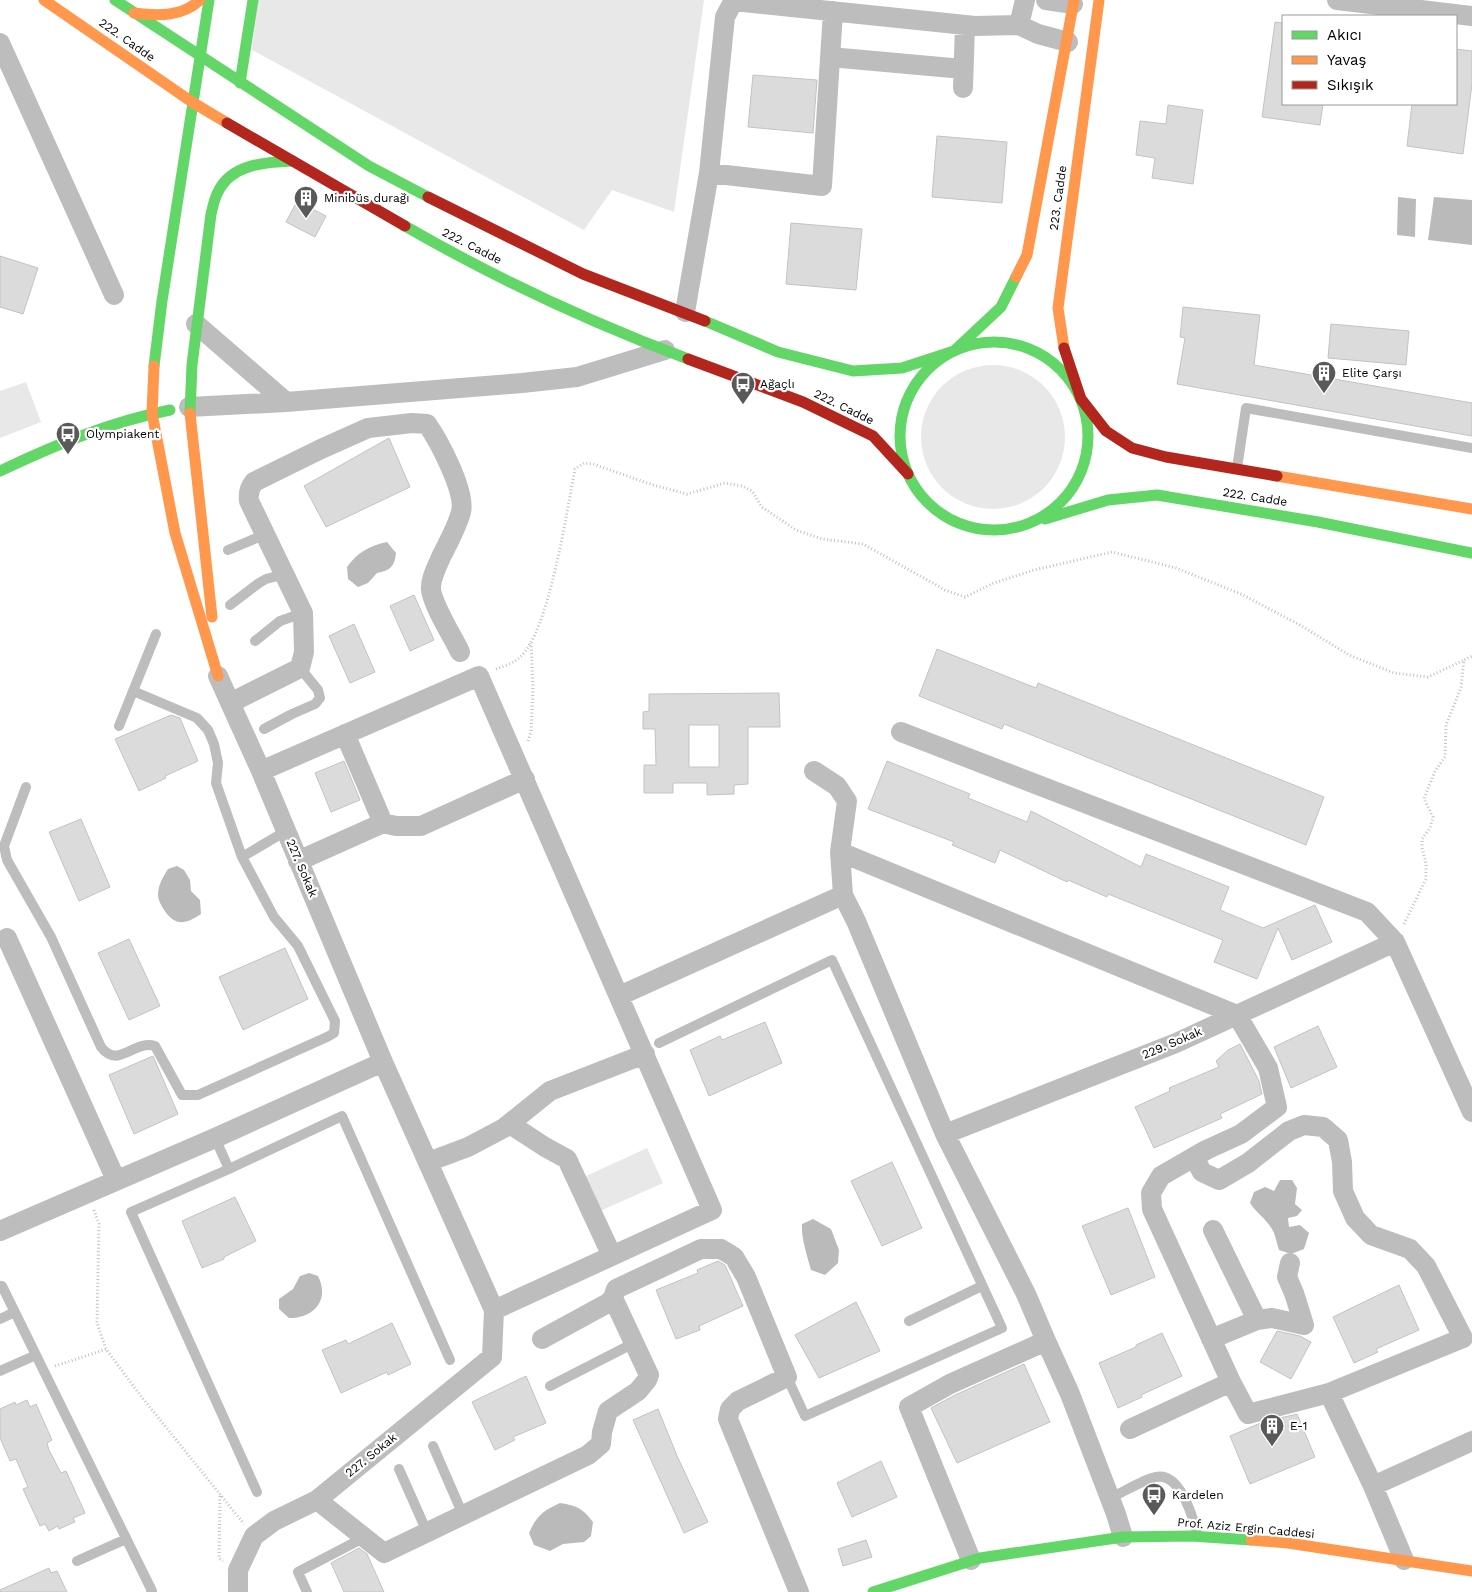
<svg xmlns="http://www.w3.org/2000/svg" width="1472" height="1592" viewBox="0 0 1472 1592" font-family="'Work Sans',sans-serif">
  <rect width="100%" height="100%" fill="#fff"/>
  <path fill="#e8e8e8" d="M258 0H704L674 212 612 190 584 230 252 50Z
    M921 437a72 72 0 1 1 144 0a72 72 0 1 1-144 0Z
    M26 382 41 422 0 438V391Z
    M647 1148 663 1183 600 1211 584 1177Z"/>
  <path fill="#bababa" d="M1398 197 1416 199 1415 237 1397 235Z
    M1434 197 1472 200V245L1428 240Z
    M387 542 396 553C395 566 390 571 377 573L368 583 358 587 348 579 347 567C358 552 369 546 387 542Z
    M177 866 184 870 190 880 191 891 200 900 201 914C185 925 175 926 164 910 161 905 158 900 158 895 158 885 163 877 168 869Z
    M1280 1180H1292L1297 1188 1295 1204 1302 1210 1297 1216 1288 1218 1289 1227 1300 1225 1309 1233 1304 1249 1291 1254 1279 1250C1277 1244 1276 1238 1274 1233 1269 1221 1257 1214 1250 1203L1254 1192 1265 1187 1274 1191Z
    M813 1219 831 1229 839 1250 838 1263 825 1275 811 1270C807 1255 801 1238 802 1224Z
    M309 1273 318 1276C330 1300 314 1318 289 1318L279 1309V1299L293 1289 300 1276Z
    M560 1503C578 1506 582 1508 593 1522L591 1536 584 1542 563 1544 550 1551 534 1545 529 1533C537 1515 543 1511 560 1503Z"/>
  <path fill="#dbdbdb" stroke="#c3c3c3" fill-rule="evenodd" d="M1275 22 1283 23V104H1323L1320 125 1262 117Z
    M1456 49 1472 51V84L1463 154 1407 146 1412 104H1456Z
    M753 75 817 80 813 133 748 127Z
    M1168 105 1203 110 1193 184 1152 178 1155 158 1136 155 1140 121 1166 124Z
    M937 136 1007 142 1002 203 932 197Z
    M297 201 326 216 315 237 286 222Z
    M791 223 862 229 856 290 786 284Z
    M0 256 38 268 23 314 0 307Z
    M1183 307 1260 315 1254 365 1472 403V436L1177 384 1185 338 1180 337Z
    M1331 324 1409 331 1406 365 1328 358Z
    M389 438 410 487 326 527 304 486Z
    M414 595 434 640 410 651 390 606Z
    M354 624 375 672 350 683 329 636Z
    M937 649 1036 688 1038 683 1324 797 1306 845 1004 724 1002 729 919 696Z
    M779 693 780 727H748V784L734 785V794L707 795V783H673V793H644V765H656L655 729H643V712L649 711V694ZM689 725H719V767H689Z
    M171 715 180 718 198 761 165 776 166 778 139 791 115 739Z
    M344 761 360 800 331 812 315 773Z
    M887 761 970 794 968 798 1027 822 1031 811 1141 867 1146 854 1229 887 1220 910 1263 928 1315 905 1332 942 1292 960 1278 928 1257 979 1214 962 1223 940 1108 894 1107 897 1068 880 1067 882 1000 850 995 863 952 845 954 842 868 809Z
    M81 819 110 887 79 901 49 832Z
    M129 939 160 1006 129 1020 98 953Z
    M285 948 308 999 243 1030 219 977Z
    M765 1022 782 1063 709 1096 690 1050 720 1036 722 1040Z
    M1318 1026 1337 1067 1291 1088 1274 1047Z
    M1240 1044 1259 1081 1262 1094 1220 1114 1222 1118 1154 1148 1135 1107 1170 1091 1169 1088 1219 1067 1216 1061 1228 1050Z
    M153 1056 178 1114 134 1134 109 1075Z
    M892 1162 922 1228 882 1246 851 1181Z
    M235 1197 256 1241 224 1257V1259L202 1268 182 1221Z
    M1128 1208 1155 1277 1111 1295 1082 1226Z
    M718 1261 725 1265 743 1306 699 1326 700 1330 676 1339 656 1290 698 1273 697 1270Z
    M1399 1285 1419 1330 1376 1349 1378 1352 1354 1363 1333 1317Z
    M856 1302 880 1351 819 1378 795 1335Z
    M392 1323 411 1364 388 1375 387 1372 341 1393 322 1350 346 1340 348 1344Z
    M1277 1331 1300 1336 1311 1342 1291 1379 1260 1362Z
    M1162 1333 1182 1376 1141 1395 1142 1397 1118 1408 1099 1363 1136 1347V1345Z
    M1024 1364 1050 1422 957 1463 931 1408 955 1395Z
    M526 1376 546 1423 513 1437 515 1440 495 1450 472 1402Z
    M27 1400 30 1407 36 1404 52 1440 47 1443 49 1450 61 1473 66 1471 85 1513 73 1518 75 1522 59 1529 58 1526 49 1531 45 1524 40 1526 23 1489 28 1487 16 1459 10 1461 0 1438V1409L15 1402 16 1405Z
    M658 1409 678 1458 708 1522 684 1533 633 1420Z
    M1297 1414 1315 1457 1250 1484 1230 1436 1263 1422Z
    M881 1461 897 1497 852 1517 837 1483Z
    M866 1540 872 1557 843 1566 838 1549Z
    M359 1548 367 1554 384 1592H344L331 1563Z
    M49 1568 51 1573 57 1571 67 1592H0V1590Z"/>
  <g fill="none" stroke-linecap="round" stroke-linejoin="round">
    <path stroke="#c2c2c2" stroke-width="3" stroke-dasharray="1 2.5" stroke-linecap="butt" d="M496 669C504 666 514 663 520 657 549 632 567 510 575 469L584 463 593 464 653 485 687 494 725 483 742 486 752 491 762 507 796 530 822 539 863 544 945 590 965 597 994 583 1034 570 1112 552 1176 568 1241 594 1300 625 1349 655 1394 673 1428 677 1464 660
      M528 741 531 732 533 689 531 643
      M1404 924 1426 879V863L1422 848V839L1430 828 1433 817 1424 799 1435 771 1445 757 1446 725 1461 688 1464 660 1472 656
      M94 1210 99 1224 97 1323 106 1349 140 1395 244 1524
      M55 1366 107 1349
      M220 1496 219 1558 223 1561"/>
    <path stroke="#bdbdbd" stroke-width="10" d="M1237 468 1246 408 1472 448
      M228 550 266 534
      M230 605 259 583 266 579 285 574
      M255 641 280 621 303 613
      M133 691 197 718 208 730 214 744 218 763 216 783 242 857
      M119 726 156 634
      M264 729 292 714 315 704 320 698 318 690 300 668
      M26 787 4 846 7 860 51 937 101 1047C119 1070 134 1039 155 1046L182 1095H198L327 1037 334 1033 335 1021 298 946 274 917 242 857 286 831
      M659 1043 832 960 1002 1328 805 1416 787 1377
      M215 1138 229 1169 342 1116 450 1360
      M229 1169 131 1212 257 1492
      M0 1286H2L152 1591 151 1592
      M0 1319 15 1312
      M909 1321 982 1286
      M0 1371 36 1355
      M550 1386 634 1343
      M433 1446 463 1515
      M399 1469 427 1532
      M1110 1498C1124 1492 1142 1480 1156 1477 1181 1472 1193 1519 1198 1535
      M77 1561 126 1539
      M307 1592 298 1572 365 1537"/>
    <path stroke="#bdbdbd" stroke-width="20" d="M1046 0 1073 4
      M1337 0 1472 16
      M734 1 975 26 1019 25 1025 0
      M1019 25 1038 34 1068 42
      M0 43 114 295
      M830 57 963 69
      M963 88 965 25
      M709 173 822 186 833 11
      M685 312 709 173 725 17 734 0
      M196 324 286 402
      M189 407 286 402 522 383 577 377 665 350
      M218 676 261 771 383 1062 494 1310 492 1357 317 1500 274 1521 254 1536 238 1570V1592
      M230 703 300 668 304 652 303 613 249 501C248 494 249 488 254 482L321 449 368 428 412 423 427 424C439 441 466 492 461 512 457 527 448 543 441 557 437 567 430 579 431 590 434 608 452 635 460 652
      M901 732 1367 912 1395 942 1472 1112
      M345 734 383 823
      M261 771 479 676 712 1210 494 1310
      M814 771 837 786 847 801 840 852 843 895 856 921 945 1134 1026 1294 1046 1341 1070 1394 1116 1514 1123 1537
      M840 852 1237 1015 1268 1068 1277 1107 1241 1134 1206 1150 1161 1176 1151 1193 1152 1209 1231 1382 1248 1414 1329 1393
      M298 861 383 823 396 826H421L525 779
      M7 938 116 1180
      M619 996 843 895
      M510 1124 545 1147 567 1159 612 1256
      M945 1134 1176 1043 1395 942
      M1194 1157 1202 1172 1219 1180 1248 1163 1289 1131 1304 1125 1323 1127 1338 1140 1342 1162 1343 1191 1355 1218 1371 1235 1410 1249 1426 1266 1463 1338 1329 1393 1373 1486 1404 1560
      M428 1162 468 1147 504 1128 550 1091 645 1054
      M1213 1230 1257 1320
      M0 1231 215 1138 383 1062
      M542 1339 608 1303 613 1298 616 1289 701 1249H721L734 1257 746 1277 787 1377 738 1401 730 1409 728 1419 799 1592
      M1211 1339 1257 1320 1272 1318 1304 1325 1294 1293 1287 1277 1290 1263
      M1130 1429 1231 1382
      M1373 1486 1472 1441
      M317 1500 384 1553 588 1455 601 1444 602 1432 608 1411 638 1391 647 1380 649 1375 613 1298
      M971 1560 909 1407 950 1384 1046 1341"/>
    <path stroke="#63d668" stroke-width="11" d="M115 0 369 166 428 197
      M240 83 253 0
      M405 226C495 278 590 322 688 359
      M705 321 778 352 853 371 902 368 954 351 1001 307 1016 277
      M900 436a94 94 0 1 1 188 0a94 94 0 1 1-188 0Z
      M154 366 162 301 209 0
      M190 413 192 365 211 214C213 207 214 199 218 192 231 164 266 162 293 161
      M0 471C55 445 110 422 170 410
      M1045 519 1108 500 1157 495 1318 522 1472 553
      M873 1592 980 1558 1123 1537 1191 1536 1251 1540"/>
    <path stroke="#ff974d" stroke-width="11" d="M44 0 192 102 227 123
      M134 13C158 16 182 17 200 0
      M1016 277 1027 255 1074 0
      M1064 348 1058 308 1099 0
      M154 366 152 413 175 533 218 676
      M190 413 212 617
      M1277 476 1472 509
      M1251 1540 1288 1543 1472 1571"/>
    <path stroke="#b3261e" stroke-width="11" d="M227 123 405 226
      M428 197 583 274 705 321
      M1064 348 1081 399 1106 431 1132 448 1166 457 1277 476
      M688 359 803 402 873 436 908 474"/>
  </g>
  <defs>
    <symbol id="building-pin" viewBox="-11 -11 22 30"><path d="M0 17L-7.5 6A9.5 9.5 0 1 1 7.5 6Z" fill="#595959" stroke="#fff"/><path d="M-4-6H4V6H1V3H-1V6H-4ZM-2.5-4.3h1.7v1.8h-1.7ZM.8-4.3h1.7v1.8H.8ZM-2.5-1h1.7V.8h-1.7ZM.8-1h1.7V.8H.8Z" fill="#fff"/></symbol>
    <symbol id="bus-pin" viewBox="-11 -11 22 30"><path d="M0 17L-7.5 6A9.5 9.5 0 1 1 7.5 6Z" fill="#595959" stroke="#fff"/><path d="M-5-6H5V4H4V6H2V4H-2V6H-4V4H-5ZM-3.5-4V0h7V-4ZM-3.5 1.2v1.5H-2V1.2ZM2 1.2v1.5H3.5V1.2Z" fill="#fff"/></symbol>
  </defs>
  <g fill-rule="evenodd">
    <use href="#building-pin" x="292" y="184" width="28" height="38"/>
    <use href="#building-pin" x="1310" y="359" width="28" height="38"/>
    <use href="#bus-pin" x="729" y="370" width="28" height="38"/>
    <use href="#bus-pin" x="54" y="420" width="28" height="38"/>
    <use href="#building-pin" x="1258" y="1412" width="28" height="38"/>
    <use href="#bus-pin" x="1140" y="1481" width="28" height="38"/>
  </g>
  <g text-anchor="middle" stroke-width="4.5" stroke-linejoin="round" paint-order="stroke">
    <g font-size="12" fill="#000" stroke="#fff">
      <text transform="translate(127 40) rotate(35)" y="4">222. Cadde</text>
      <text transform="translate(1058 198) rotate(-82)" y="4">223. Cadde</text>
      <text transform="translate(472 246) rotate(27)" y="4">222. Cadde</text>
      <text transform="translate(844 407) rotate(26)" y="4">222. Cadde</text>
      <text transform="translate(1255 497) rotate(9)" y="4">222. Cadde</text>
      <text transform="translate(302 868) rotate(67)" y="4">227. Sokak</text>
      <text transform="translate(1172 1043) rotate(-23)" y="4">229. Sokak</text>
      <text transform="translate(371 1455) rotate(-39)" y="4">227. Sokak</text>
      <text transform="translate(1246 1528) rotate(5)" y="4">Prof. Aziz Ergin Caddesi</text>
    </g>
    <g font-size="12" fill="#000" stroke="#fff" text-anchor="start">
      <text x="324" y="202">Minibüs durağı</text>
      <text x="1342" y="377">Elite Çarşı</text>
      <text x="760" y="388">Ağaçlı</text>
      <text x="86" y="438">Olympiakent</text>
      <text x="1290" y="1430">E-1</text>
      <text x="1172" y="1499">Kardelen</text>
    </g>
  </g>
  <rect x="1282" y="15" width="175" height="90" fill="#ffffff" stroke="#999999"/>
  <rect x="1292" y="31" width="25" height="8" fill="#63d668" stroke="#999999"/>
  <text x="1327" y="40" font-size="15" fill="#000000">Akıcı</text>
  <rect x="1292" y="56" width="25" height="8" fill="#ff974d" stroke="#999999"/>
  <text x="1327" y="65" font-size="15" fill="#000000">Yavaş</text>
  <rect x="1292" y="81" width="25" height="8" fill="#b3261e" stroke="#999999"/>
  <text x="1327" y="90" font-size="15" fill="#000000">Sıkışık</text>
</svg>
